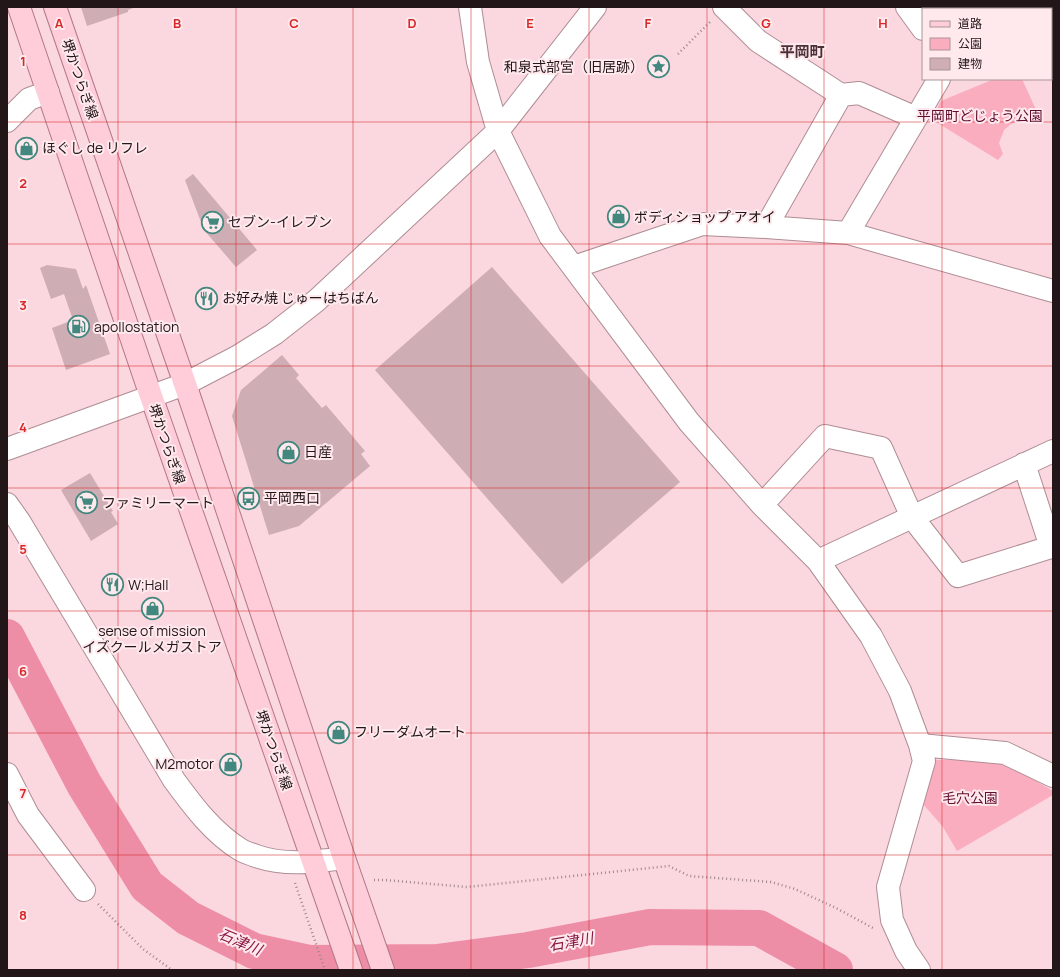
<svg xmlns="http://www.w3.org/2000/svg" width="1060" height="977" viewBox="0 0 1060 977" font-family="Manrope,'Noto Sans JP',sans-serif">
  <rect width="100%" height="100%" fill="#fbd7df"/>
  <path fill="#fbadc0" d="M994 79H1022L1038 114 1011 124 1004 130 999 143 1003 154 998 160 931 119 941 101Z
    M999 759 1053 791V795L957 851 943 827 923 804 929 760Z"/>
  <g fill="none" stroke-linecap="round" stroke-linejoin="round">
    <path stroke="#ed8da6" stroke-width="36" d="M7 637 84 784 147 886 188 918 254 951 310 963 437 962 528 950 650 927 759 928 835 970"/>
  </g>
  <path fill="#cfadb4" d="M81 7H136L128 10V12L87 26Z
    M193 174 257 250 236 267 204 230 185 180Z
    M47 265 76 269 83 289 86 285 110 354 66 370 52 328 73 320 64 294 51 299 40 268Z
    M492 267 680 482 562 584 375 370Z
    M282 355 299 375 296 378 322 408 326 405 365 451 361 454 370 466 299 526 269 535 232 416 241 390Z
    M90 473 113 511 111 512 118 524 91 541 61 490Z"/>
  <g fill="none" stroke-linecap="round" stroke-linejoin="round">
    <defs>
      <path id="minor" d="M470 7 478 62 498 131 550 236 689 422 762 505 818 561 871 636 900 691 920 745 924 761 888 887 892 920 906 951 919 970
        M724 7 758 41 841 95 859 93 916 118 848 233
        M907 7 923 29
        M980 9 982 7
        M916 118 939 79
        M7 121 29 99 48 92
        M766 227 841 95
        M574 267 702 224 766 227 848 233 1053 291
        M7 449 185 384 237 357 274 334 316 301 498 131 595 7
        M7 504 19 521 174 780C193 806 213 833 241 850 246 853 251 854 256 856 285 866 314 862 344 858
        M762 505 825 436 881 448 912 517 958 576 1051 547 1024 464
        M818 561 1053 451
        M920 745 1005 753 1053 776
        M7 774 28 815 84 890"/>
      <path id="major" d="M19 7 151 396 351 970
        M55 7 185 384 344 858 383 970"/>
    </defs>
    <use href="#minor" stroke="#af8d95" stroke-width="24"/>
    <use href="#major" stroke="#b17885" stroke-width="24"/>
    <path stroke="#a1878c" stroke-width="2.5" stroke-dasharray="1 3" stroke-linecap="butt" d="M678 54 710 22
      M374 880H385L467 887 669 866 689 876 771 882 795 889 836 908 873 928
      M295 883 325 970
      M98 904 143 949 172 970"/>
    <use href="#minor" stroke="#fff" stroke-width="22"/>
    <use href="#major" stroke="#fecdd9" stroke-width="22"/>
  </g>
  <path fill="none" stroke="#d62828" stroke-width="1" stroke-opacity="0.55" d="M118 7V970M236 7V970M353 7V970M471 7V970M589 7V970M707 7V970M824 7V970M942 7V9M942 79V970M7 122H1053M7 244H1053M7 366H1053M7 488H1053M7 611H1053M7 733H1053M7 855H1053"/>
  <defs>
    <symbol id="sight-ring" viewBox="-11 -11 22 22"><circle r="9.5" fill="#ffe9ed" stroke="#43887f" stroke-width="1.5"/><path d="M0-6L1.8-2.2L6-1.7L2.9 1.2L3.7 5.4L0 3.3L-3.7 5.4L-2.9 1.2L-6-1.7L-1.8-2.2Z" fill="#43887f"/></symbol>
    <symbol id="shop-ring" viewBox="-11 -11 22 22"><circle r="9.5" fill="#ffe9ed" stroke="#43887f" stroke-width="1.5"/><path d="M-5-2.5h2.3a2.7 3.5 0 0 1 5.4 0H5L5.5 6h-11ZM-1.5-2.5h3a1.5 2.3 0 0 0-3 0Z" fill="#43887f"/></symbol>
    <symbol id="supermarket-ring" viewBox="-11 -11 22 22"><circle r="9.5" fill="#ffe9ed" stroke="#43887f" stroke-width="1.5"/><path d="M-6-5.5h2.5l.6 2H6L4.5 2H-2.5L-4.4-4H-6ZM-1.5 3.2a1.3 1.3 0 1 0 .1 0ZM3 3.2a1.3 1.3 0 1 0 .1 0Z" fill="#43887f"/></symbol>
    <symbol id="restaurant-ring" viewBox="-11 -11 22 22"><circle r="9.5" fill="#ffe9ed" stroke="#43887f" stroke-width="1.5"/><path d="M-5-6h1v4h1v-4h1v4h1v-4h1v5L-1.5 .5V6h-2V.5L-5-1ZM5-6V6H3V1.5H1.5Q1.5-4 5-6Z" fill="#43887f"/></symbol>
    <symbol id="fuel-ring" viewBox="-11 -11 22 22"><circle r="9.5" fill="#ffe9ed" stroke="#43887f" stroke-width="1.5"/><path d="M-5.5-6h7V0h2V4h1.3V-2.5L3-4.5l.8-.8L6-3V5H2.5V1h-1V6h-7ZM-4.2-4.7v3.2H.2V-4.7Z" fill="#43887f"/></symbol>
    <symbol id="bus-ring" viewBox="-11 -11 22 22"><circle r="9.5" fill="#ffe9ed" stroke="#43887f" stroke-width="1.5"/><path d="M-5-6H5V4H4V6H2V4H-2V6H-4V4H-5ZM-3.5-4V0h7V-4ZM-3.5 1.2v1.5H-2V1.2ZM2 1.2v1.5H3.5V1.2Z" fill="#43887f"/></symbol>
  </defs>
  <g fill-rule="evenodd">
    <use href="#sight-ring" x="646" y="54" width="25" height="25"/>
    <use href="#shop-ring" x="14" y="136" width="25" height="25"/>
    <use href="#shop-ring" x="606" y="204" width="25" height="25"/>
    <use href="#supermarket-ring" x="200" y="210" width="25" height="25"/>
    <use href="#restaurant-ring" x="194" y="286" width="25" height="25"/>
    <use href="#fuel-ring" x="66" y="314" width="25" height="25"/>
    <use href="#shop-ring" x="276" y="440" width="25" height="25"/>
    <use href="#bus-ring" x="236" y="486" width="25" height="25"/>
    <use href="#supermarket-ring" x="74" y="490" width="25" height="25"/>
    <use href="#restaurant-ring" x="100" y="572" width="25" height="25"/>
    <use href="#shop-ring" x="140" y="596" width="25" height="25"/>
    <use href="#shop-ring" x="326" y="720" width="25" height="25"/>
    <use href="#shop-ring" x="218" y="752" width="25" height="25"/>
  </g>
  <g text-anchor="middle" stroke-width="4" stroke-linejoin="round" paint-order="stroke">
    <g font-size="14" fill="#221618" stroke="#ffe9ed" text-anchor="start">
      <text x="644" y="72" text-anchor="end">和泉式部宮（旧居跡）</text>
      <text x="42" y="153">ほぐし de リフレ</text>
      <text x="634" y="222">ボディショップ アオイ</text>
      <text x="228" y="227">セブン-イレブン</text>
      <text x="222" y="303">お好み焼 じゅーはちばん</text>
      <text x="94" y="332">apollostation</text>
      <text x="304" y="457">日産</text>
      <text x="264" y="503">平岡西口</text>
      <text x="102" y="508">ファミリーマート</text>
      <text x="128" y="590">W;Hall</text>
      <text x="152" y="636" text-anchor="middle">sense of mission<tspan x="152" dy="16">イズクールメガストア</tspan></text>
      <text x="354" y="737">フリーダムオート</text>
      <text x="214" y="769" text-anchor="end">M2motor</text>
    </g>
    <g font-size="14" fill="#221618" stroke="#ffe9ed">
      <text transform="translate(80 79) rotate(71)" y="5">堺かつらぎ線</text>
      <text transform="translate(167 444) rotate(71)" y="5">堺かつらぎ線</text>
      <text transform="translate(274 750) rotate(71)" y="5">堺かつらぎ線</text>
    </g>
    <g font-size="14" fill="#620c2e" stroke="#ffe9ed">
      <text x="980" y="121">平岡町どじょう公園</text>
      <text x="970" y="803">毛穴公園</text>
    </g>
    <g font-size="15" font-weight="bold" fill="#4b2f36" stroke="#ffe9ed">
      <text x="802" y="57">平岡町</text>
    </g>
    <g font-size="15" font-style="italic" fill="#881844" stroke="#ffe9ed">
      <text transform="translate(240 942) rotate(23)" y="5">石津川</text>
      <text transform="translate(571 942) rotate(-10)" y="5">石津川</text>
    </g>
  </g>
  <g font-size="13" text-anchor="middle" font-weight="bold" fill="#d62828" stroke="#ffe9ed" stroke-width="4" stroke-linejoin="round" paint-order="stroke">
    <text x="59" y="28">A</text>
    <text x="177" y="28">B</text>
    <text x="294" y="28">C</text>
    <text x="412" y="28">D</text>
    <text x="530" y="28">E</text>
    <text x="648" y="28">F</text>
    <text x="766" y="28">G</text>
    <text x="883" y="28">H</text>
    <text x="23" y="66">1</text>
    <text x="23" y="188">2</text>
    <text x="23" y="310">3</text>
    <text x="23" y="432">4</text>
    <text x="23" y="554">5</text>
    <text x="23" y="676">6</text>
    <text x="23" y="798">7</text>
    <text x="23" y="920">8</text>
  </g>
  <rect width="1060" height="977" fill="none" stroke="#221618" stroke-width="16"/>
  <rect x="922" y="8" width="130" height="72" fill="#ffe9ed" stroke="#a79598"/>
  <rect x="930" y="21" width="20" height="6" fill="#fecdd9" stroke="#a79598"/>
  <text x="958" y="28" font-size="12" fill="#221618">道路</text>
  <rect x="930" y="38" width="20" height="12" fill="#fbadc0" stroke="#a79598"/>
  <text x="958" y="48" font-size="12" fill="#221618">公園</text>
  <rect x="930" y="58" width="20" height="12" fill="#cfadb4" stroke="#a79598"/>
  <text x="958" y="68" font-size="12" fill="#221618">建物</text>
</svg>
